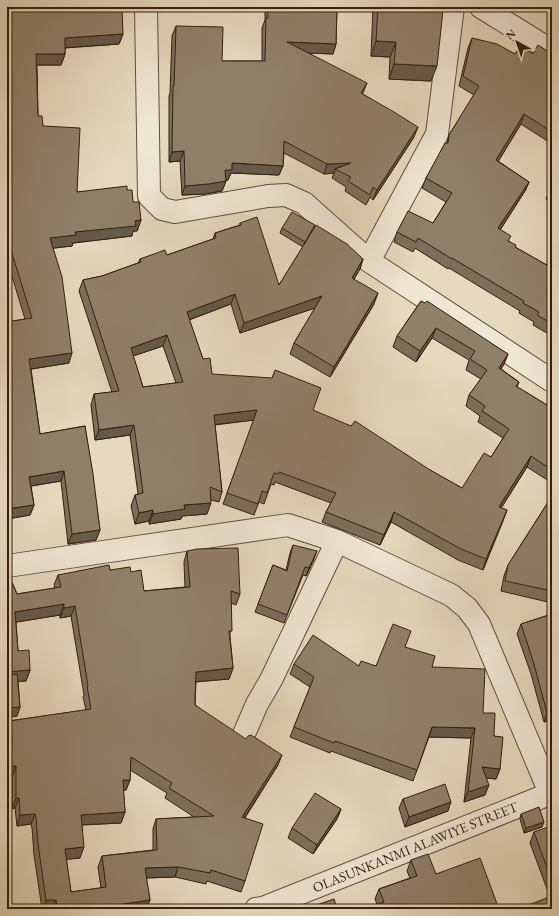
<svg xmlns="http://www.w3.org/2000/svg" width="559" height="916" viewBox="0 0 559 916" font-family="'EB Garamond',serif">
  <rect width="100%" height="100%" fill="#e6d9bd"/>
  <filter id="stains"><feTurbulence type="fractalNoise" baseFrequency=".005" numOctaves="4"/><feColorMatrix values="0 0 0 0 .2 0 0 0 0 .09 0 0 0 0 .02 0 0 0 .5 -.17"/></filter>
  <radialGradient id="worn" r=".72"><stop offset=".6" stop-color="#630" stop-opacity="0"/><stop offset="1" stop-color="#630" stop-opacity=".3"/></radialGradient>
  <g fill="none" stroke-linecap="round" stroke-linejoin="round">
    <defs>
      <path id="minor" d="M146 7 149 196 162 209 175 212 268 196 286 195 304 203 369 261 552 381
        M481 7 552 51
        M369 261 437 134 453 7
        M7 566 288 525 337 541 451 595 467 608 479 624 550 793
        M244 734 257 704 271 680 337 541
        M256 909 263 908 552 793"/>
    </defs>
    <use href="#minor" stroke="#5f4e3a" stroke-width="24"/>
    <use href="#minor" stroke="#efe6d4" stroke-width="22"/>
  </g>
  <path fill="#7c6e5a" stroke="#321f0e" fill-rule="evenodd" d="M7 7 123 34 119 44 65 48V54L61 65H37L38 116 43 126 77 192 127 190 141 220 137 231H133L132 236 73 243 72 246 53 248 69 363 31 369 40 434 85 426 100 530 96 540 68 544 61 481 31 486 34 505 30 515 7 519V322L25 319 7 260Z
    M265 7H337L336 44 333 54 309 53 363 94 414 137 373 200 370 197 366 205 345 191 346 187 332 178 334 173 324 174 284 153 283 166 279 175 231 173 228 180H226V181L222 191 205 194 182 195 180 161 169 162V96L170 93 172 36 176 26 222 61H262V28L265 20Z
    M373 7H443L431 81 389 79 390 57 371 56Z
    M472 38 515 54H533L549 52 552 53V144L521 124 498 161 529 182 525 191 500 230 509 241 515 247 552 268V336L533 325 534 322 519 313 520 311 449 268 448 269 415 248 413 252 394 242 397 232 433 223 446 202 422 188 426 178 447 143 449 135 474 95 459 86 468 48Z
    M552 186V202L546 199 550 189Z
    M240 223 279 285 303 247 280 233 282 228 313 230 363 259 360 269 354 279 374 304 330 377 290 354 294 343 315 308 240 333 231 304 189 320 203 359 212 374 313 410 430 470 462 488 491 457 503 438 478 422 480 416 466 406 469 395 481 379 466 370 469 360 432 338 416 362 393 347 397 336 421 301 508 354 504 364 501 369 519 382 517 387 552 408V483L527 467 501 508 507 510 483 570 458 560 391 522 380 545 327 524 322 522 326 512 331 503 275 482 274 485 271 484 264 504 259 502 254 515 223 504 254 420 215 425 222 492 219 502 211 500 207 514 182 516 181 519 149 524V521L135 524 131 506 135 495 138 494 130 435 95 440 91 405 94 394 112 392 79 291 83 280 102 276 138 263 140 259 167 255 213 239 215 233 240 225ZM163 346 176 383 143 387 133 356Z
    M552 496V603L501 591 504 576 508 565Z
    M293 545 314 559 306 576 303 575 284 623 255 612 273 565 286 570 290 553Z
    M187 551 240 594 236 605 231 603 230 636 233 668 229 679 196 682 195 705 278 765 245 818V881L241 892 207 881 206 884 175 877 146 878 150 900 146 909H42L34 855 32 828 31 824 17 826 15 808 12 809V777L7 776 8 749 7 742V728L9 721 86 710 83 697 84 695 71 616 60 618V615L16 622 18 651 30 670 26 681H18L20 707 17 716 7 717V571L17 594 55 588 54 585 58 575 110 570 131 572 144 591 185 587 184 562ZM130 770 167 793 165 798 194 817 156 819 153 829V850L102 856 98 867 101 888 71 892 66 859 80 858 82 825 121 823 125 812 123 790H126L130 780Z
    M552 614V720L544 722 531 674 517 634 521 624Z
    M405 647 432 667 483 713 494 736 500 769 496 779 486 778 485 795 464 802 471 738 429 737 413 781 331 751 330 753 290 737 310 687 290 674 294 664 376 666Z
    M403 799 448 811 405 827 399 808Z
    M341 809 337 819 313 854 288 838 292 828Z
    M521 814 542 827 524 833 520 819Z
    M552 828V909L550 897 530 843 534 832Z
    M411 860 436 874 499 909 377 904 375 899 379 889 410 878 407 871Z"/>
  <path fill="#655a4a" stroke="#321f0e" d="M123 34 119 44 61 48 65 38Z
    M376 41 396 42 390 57 371 56Z
    M287 42 336 44 333 54 284 52Z
    M36 54H65L61 65H32Z
    M394 64 437 66 431 81 389 79Z
    M367 83 363 93 358 103 361 93Z
    M524 114 521 124 493 170 496 160Z
    M418 127 414 137 373 200 377 190Z
    M184 151 180 161 169 162 172 152Z
    M232 163 283 166 279 175 231 173 228 180H221L225 170Z
    M351 163 335 169 334 173 324 174 327 164Z
    M226 181 222 191 205 194 182 195 185 186Z
    M529 182 525 191 495 238 498 228Z
    M141 220 137 231H133L132 236 73 243 72 246 46 249 50 238 75 232Z
    M315 225 313 230 303 247 305 242Z
    M363 259 360 269 348 289 352 278Z
    M378 293 374 304 330 377 334 367Z
    M235 294 231 304 183 322 187 312Z
    M322 296 318 307 240 333 244 323Z
    M436 328 432 338 416 362 420 351Z
    M167 335 163 346 127 358 131 348Z
    M72 353 69 363 25 370 29 359Z
    M508 354 504 364 495 378 499 368Z
    M257 410 254 420 210 425 214 415Z
    M134 425 130 435 95 440 99 430Z
    M531 456 527 467 495 518 499 507Z
    M64 471 61 481 25 487 29 477Z
    M211 503 207 514 182 516 181 519 149 524 153 514 184 505Z
    M34 505 30 515 7 519V509Z
    M153 510 149 521 135 524 139 513Z
    M507 510 503 521 483 570 486 559Z
    M394 512 391 522 380 545 384 535Z
    M100 530 96 540 68 544 72 534Z
    M317 551 314 559 306 576 309 568Z
    M64 604 60 615 11 623 15 612Z
    M75 606 71 616 60 618 64 608Z
    M233 668 229 679 192 682 196 672Z
    M30 670 26 681 7 682V672Z
    M20 707 17 716 7 717V708Z
    M552 712V720L544 722 547 713Z
    M432 727 475 728 471 738 429 737Z
    M282 755 278 765 238 828 242 817Z
    M11 766H16L12 777 7 776Z
    M482 767 500 769 496 779 478 777Z
    M123 780H130L126 790H119Z
    M489 785 485 795 464 802 468 792Z
    M16 798H19L15 808 12 809Z
    M451 802 448 811 405 827 409 817Z
    M341 809 337 819 313 854 317 845Z
    M125 812 121 823 77 825 81 815Z
    M35 814 31 824 17 826 20 815Z
    M544 822 542 827 524 833 526 828Z
    M84 847 80 858 61 860 65 849Z
    M178 867 175 877 141 878 145 868Z
    M46 900H56L52 909H43Z
    M150 900 146 909H91Z"/>
  <path fill="#908069" stroke="#321f0e" fill-rule="evenodd" d="M7 7H122L123 34 65 38V54H36L38 116H42L43 126 80 128 77 192 127 186V190H132L133 202H139L141 220 135 221 136 226 75 232 76 235 50 238 62 277 72 353 29 359 40 434 85 426 93 474 100 530 72 534 64 471 29 477 34 505 7 509V322L32 318 7 237Z
    M268 7H337L336 44 287 42 367 83 361 93 394 112 418 127 377 190 373 187 370 195 348 181 351 177 335 169 351 163 327 164 284 141 283 166 232 163V170H225L226 181 209 184 185 186 184 151 172 152 173 86H174L176 26 223 27 222 61H265L266 18H268Z
    M378 7H443L442 20 437 66 394 64 396 42 376 41Z
    M472 38 497 44 515 54 520 46 533 54 538 45 549 52 552 53V132L524 114 496 160 529 182 498 228 511 236 508 241 516 245 515 247 552 268V324L537 315 539 312 523 303 524 301 452 258V259L418 238 416 242 397 232 408 211 433 223 452 193 426 178 445 143H448L449 135 479 86 463 76Z
    M292 212 315 225 305 242 282 228Z
    M257 217 279 285 316 225 347 244 363 259 352 278 378 293 334 367 294 343 322 296 244 323 235 294 187 312 203 359 210 358 212 374 272 378 275 370 321 388 313 410 351 426 355 421 430 470 462 488 484 453 491 457 509 429 482 411 485 406 469 395 487 370 470 359 475 351 436 328 420 351 397 336 421 301 425 303 427 301 508 354 499 368 519 382 516 386 552 408V470L531 456 499 507 507 510 486 559 461 549 394 512 384 535 331 514 326 512 336 493 279 472 278 474 274 473 267 493 262 491 258 504 227 493 257 410 214 415 222 492 210 487 211 503 184 505 185 509 153 514V510L139 513 135 495 143 493 134 425 99 430 94 394 119 391 83 280 102 276 141 262 140 259 165 250 167 255 216 238 215 233 241 225 240 223ZM167 335 183 382 143 387 131 348Z
    M552 496V591L505 581 508 565Z
    M293 545 317 551 309 568 305 567 287 615 258 604 273 565 287 571Z
    M238 548 240 594 231 591 232 631H229L233 668 196 672 195 700V705L246 739 248 736 251 735 282 755 242 817 263 824 245 881 211 870 210 873 178 867 145 868 150 900 91 909H57L56 900H46L38 844 36 817 35 814 20 815 19 798H16V766H11L12 738 9 721 91 709 87 686H88L75 606 64 608V604L15 612 18 651 29 650 30 670 7 672V637L10 636 7 630V571L17 594 61 587 58 575 109 565 110 570 130 567 131 572 141 570 144 591 190 587 187 551 197 549ZM131 757 172 783 169 788 214 816 156 819 157 850 102 856 106 887 71 892 65 849 84 847 81 815 125 812 123 780H130Z
    M552 614V712L547 713 534 664 521 624Z
    M393 624 411 631 405 647 435 656 432 667 485 669 483 713H495L494 736 503 737 500 769 482 767 489 785 468 792 475 728 432 727 417 770 335 741 334 743 294 727 314 677 294 664 313 635 359 666 361 661 376 666Z
    M17 674 20 707 7 708V676Z
    M445 784 451 802 409 817 403 799Z
    M315 793 341 809 317 845 292 828Z
    M539 807 544 822 526 828 521 814Z
    M551 826 552 828V881L534 832Z
    M428 854 436 874 480 858 499 909H363L384 902 379 889 417 876 411 860Z
    M552 896V909H518Z
    M334 899 337 909H312L311 907Z"/>
  <g text-anchor="middle" stroke-width="3" stroke-linejoin="round" paint-order="stroke">
    <g font-size="14" fill="#321f0e" stroke="#efe6d4">
      <text transform="translate(415 847) rotate(-22)" y="5">OLASUNKANMI ALAWIYE STREET</text>
    </g>
  </g>
  <rect width="559" height="916" fill="none" stroke="#e6d9bd" stroke-width="24"/>
  <rect x="8" y="8" width="543" height="900" fill="none" stroke="#321f0e" stroke-width="2"/>
  <rect x="12" y="12" width="535" height="892" fill="none" stroke="#321f0e"/>
  <g transform="translate(517 42) rotate(320)" stroke="#efe6d4" stroke-width="3" paint-order="stroke">
  <path d="M0-3L7 15L0 10L-7 15Z" fill="#321f0e"/>
  <text y="-6" font-size="11" font-weight="bold" text-anchor="middle" fill="#321f0e">N</text>
  </g>
  <rect width="100%" height="100%" filter="url(#stains)"/>
  <rect width="100%" height="100%" fill="url(#worn)"/>
</svg>
